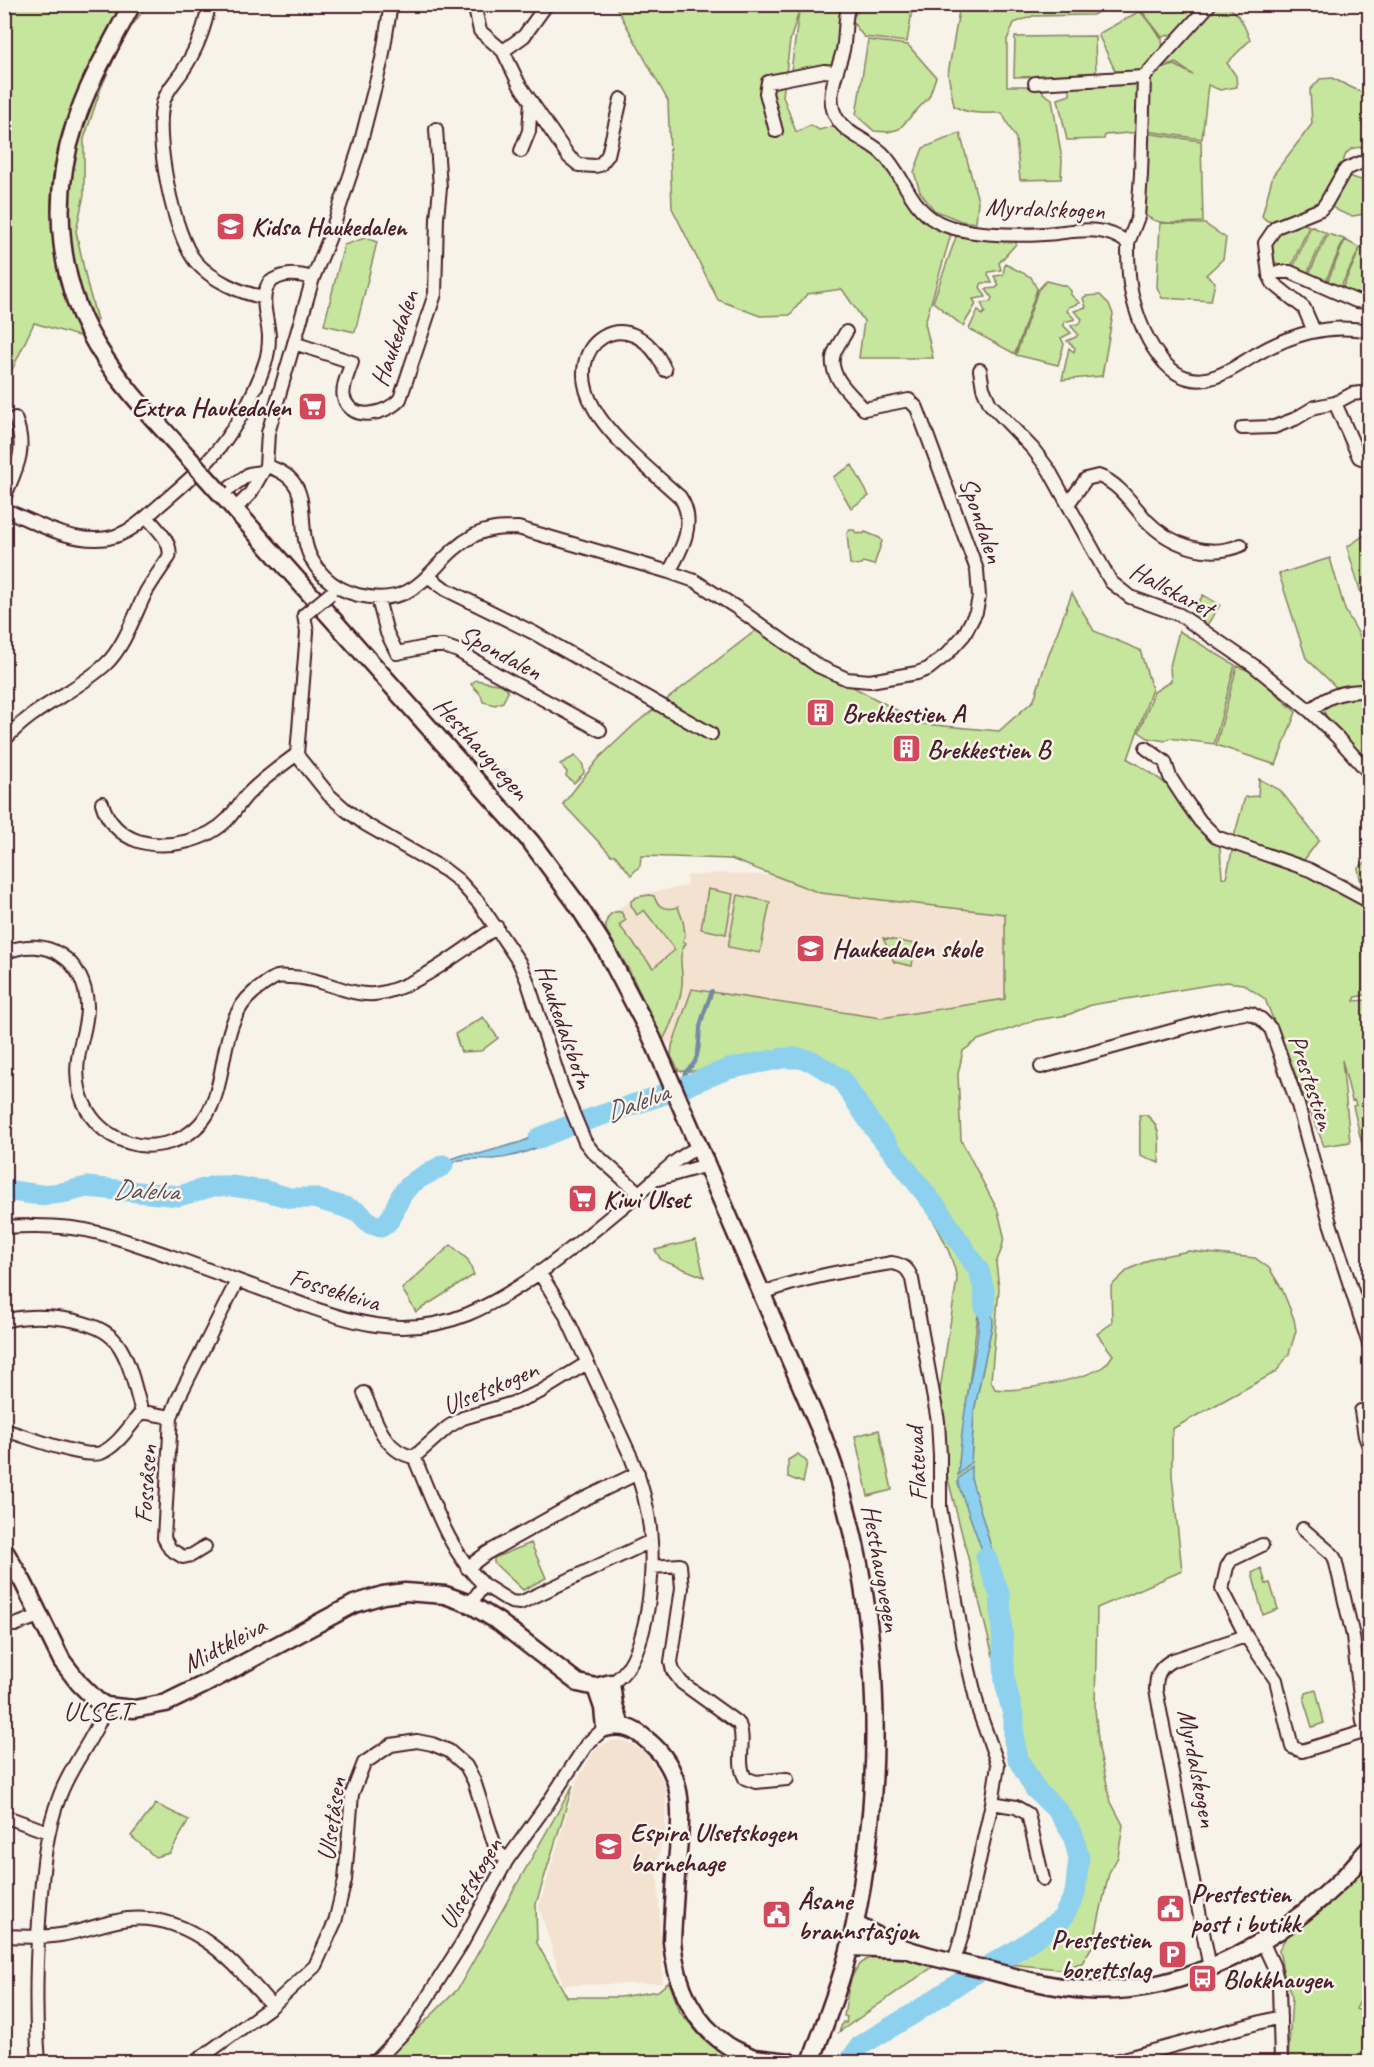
<svg xmlns="http://www.w3.org/2000/svg" width="1374" height="2067" viewBox="0 0 1374 2067" font-family="Caveat,sans-serif">
  <rect width="100%" height="100%" fill="#f7f3e8"/>
  <filter id="ink" filterUnits="userSpaceOnUse"><feTurbulence type="fractalNoise" baseFrequency=".0167" numOctaves="2"/><feDisplacementMap in="SourceGraphic" scale="12" xChannelSelector="R" yChannelSelector="G"/><feConvolveMatrix kernelMatrix="1 2 1 2 8 2 1 2 1" color-interpolation-filters="sRGB"/></filter>
  <g filter="url(#ink)">
    <path fill="#f2e2cf" d="M723 873 775 876 820 893 1005 914 1006 999 881 1018 687 1005 672 1044 662 1042 628 968 605 929V919L611 913 642 894 687 886V876Z
      M618 1740 629 1743 646 1753 661 1777 666 1790 665 1831 657 1863 663 1983 563 1985 539 1907 577 1781 596 1748 608 1742Z"/>
    <path fill="#c6e59d" stroke="#888264" stroke-width="1.5" fill-rule="evenodd" d="M831 4 836 9 843 11 840 48 834 67 791 71 799 11 790 41 783 96 796 132 811 125 819 130 834 126 870 152 879 161 886 154 931 212 954 224 925 323 933 358H859L864 321 842 289 807 294 790 315 760 316 718 300 672 208 668 101 615 5Z
      M5 5H147L124 37 101 88 84 139V195L76 231 87 283 97 320 87 326 78 336 34 323 5 385Z
      M862 5H913L907 42 864 37 851 20Z
      M960 5H1110L1093 15 1033 16 1014 23 1007 40V86H1043V93L1052 99 1062 160 1061 179 1020 180 1016 139 1002 113C985 113 969 115 954 106L948 74Z
      M1146 5H1208L1177 37 1173 34 1162 37 1141 10Z
      M1217 5C1237 5 1244 24 1250 40L1227 63 1236 76 1237 87 1220 90 1208 85 1202 139 1146 131 1148 91 1156 67 1158 69 1175 65 1193 75 1176 63 1158 68 1208 11Z
      M1140 11 1162 39 1163 52 1135 75H1117L1098 34Z
      M1095 36 1096 75 1014 77 1015 37Z
      M868 40 908 45 936 77 929 97 899 129 888 132 874 131 856 115Z
      M1332 78 1369 96V149C1355 144 1343 150 1343 166L1318 205 1275 224 1266 220 1262 216 1273 175 1312 124 1310 90 1320 79Z
      M1070 84H1140V132L1105 135 1104 139 1067 140 1058 99 1070 95Z
      M960 133 978 201 976 223 961 221 934 210 920 192 914 172 923 148Z
      M1145 133 1201 141 1203 222C1184 222 1157 228 1143 213Z
      M1348 176 1361 180 1369 176V215C1363 213 1360 215 1354 216 1345 216 1337 210 1330 206Z
      M1160 223 1205 224 1226 238 1223 259 1206 275 1215 282 1211 301 1162 298 1157 287Z
      M1302 223 1309 226 1290 269 1271 261C1265 238 1282 229 1302 223Z
      M1311 226 1326 233 1306 276 1292 270Z
      M957 234 1016 240V244L999 263 1001 270 989 272 988 274 992 283H982L980 287 986 297 973 299 976 304 963 326 933 302Z
      M1328 234 1344 239 1324 285 1308 276Z
      M365 238 377 242 355 332 324 325 344 245Z
      M1345 240 1360 248 1339 290 1326 285Z
      M1361 247 1369 251V298L1341 291Z
      M1005 264 1031 277 1037 289 1015 354 969 329 978 310 982 315 985 312 981 303 990 302 992 298 986 289 996 288 999 285 994 276 1003 275Z
      M1046 281 1066 286 1071 291V295L1080 303 1069 307 1067 311 1075 319 1064 322 1063 325 1071 333 1061 338 1064 344 1058 365 1016 355 1038 290Z
      M1100 295 1109 304 1113 314 1102 376 1062 380 1069 348 1074 352 1075 348 1067 341 1076 337 1078 334 1071 326 1080 323 1082 319 1074 311 1086 307 1083 298 1086 296Z
      M852 465 869 496 851 508 833 477Z
      M850 530H854L857 534 860 533 863 534 865 532 880 538 882 541 874 565 863 562 858 566 850 564 847 533Z
      M1369 532V620L1347 547Z
      M1330 558 1345 610 1369 652V684L1365 688 1338 689 1306 658 1279 574Z
      M1072 593 1094 631 1140 650 1152 689 1128 759C1166 779 1189 805 1219 835L1222 877 1226 878 1233 847C1276 858 1323 866 1362 888L1358 868 1369 860V994L1356 997 1354 1001 1369 1000V1188L1361 1158 1365 1157 1353 1106 1356 1105 1354 1100 1352 1101 1342 1060 1350 1142 1324 1146 1265 999 1243 984 1226 982 1091 1005 1068 1015 1036 1020 978 1040 963 1051 958 1074 961 1140 998 1211 1004 1236 1002 1248 996 1263 999 1288 991 1381 995 1389C1015 1393 1087 1379 1104 1366 1108 1363 1110 1359 1113 1355L1097 1334 1112 1323 1111 1286 1128 1270 1153 1258 1189 1251 1255 1258 1269 1268 1282 1289 1294 1319 1296 1331 1289 1354 1276 1372 1172 1429V1475L1182 1571 1097 1608 1095 1709 1099 1749 1111 1802 1123 1825 1118 1857 1109 1873 1093 1945 1082 1963 1059 1969 1009 1964C1025 1952 1049 1941 1063 1927 1086 1902 1090 1862 1081 1830L1020 1756 1009 1659 993 1656 949 1483 934 1429 957 1279C948 1232 915 1195 891 1155 875 1128 859 1091 837 1070 826 1060 810 1053 795 1051 754 1046 719 1074 679 1071L671 1056 672 1046 692 989 881 1018 1005 999V914L820 893 731 859 641 856 640 866 631 875 615 855H611L563 804 599 758 635 724 759 628 804 661 923 724 999 731 1034 700 1045 665ZM976 1280 993 1321 974 1411 971 1462 959 1464 980 1299Z
      M1203 595 1220 605 1207 625 1191 615Z
      M1179 631 1235 665 1214 744 1169 738 1165 741 1148 738 1139 732 1154 692 1171 681 1170 666Z
      M1237 666 1252 672 1296 712 1276 765 1216 745Z
      M476 680 497 684H504L508 692 503 702 495 705 483 702 481 695 471 684Z
      M1369 694V765L1326 716 1323 708 1327 701Z
      M575 756 583 765 584 773 574 783 566 776 567 772 560 764Z
      M1259 779 1280 790 1319 840 1304 860 1234 837 1245 797 1258 796Z
      M708 889 733 894 726 934 701 929Z
      M649 895 654 896C657 907 666 911 678 907L683 921 685 934 683 941 686 943C676 957 684 970 682 985 680 1005 672 1023 663 1040L629 970 606 930C605 920 609 910 621 912L626 920 619 925 653 968 675 950 644 910 637 915 631 905V901L637 897Z
      M738 895 770 902 760 953 728 947Z
      M883 938 915 944 912 966 894 962Z
      M483 1017 498 1038 481 1051 461 1052 455 1034Z
      M1139 1115H1146C1163 1126 1159 1144 1159 1163L1140 1155C1139 1142 1141 1129 1139 1115Z
      M696 1240 704 1277 661 1260 655 1250Z
      M451 1245 468 1260 474 1275 416 1312 402 1289Z
      M879 1430 892 1490 868 1496 855 1436Z
      M798 1454 807 1462 803 1483 788 1477V1460Z
      M531 1543 546 1578 523 1590 494 1563V1558Z
      M1261 1568 1266 1584 1270 1583 1278 1609 1263 1615 1252 1573Z
      M1316 1690 1324 1723 1312 1727 1304 1701 1306 1693Z
      M573 1785 536 1904 537 1943 567 1997H620L658 1991 669 1982 680 2012 703 2039 739 2062H384L457 1990Z
      M156 1804 189 1820 170 1853 155 1857 131 1836Z
      M1369 1846V1984L1356 2009 1369 2013V2062H1288L1292 1997 1284 1976 1279 1950 1286 1937 1329 1900Z
      M888 1953 934 1964V1966L839 2032 843 2022 846 2023 847 2017 844 2016C848 1994 848 1964 873 1957V1954Z"/>
    <path fill="#8ed1ef" stroke="#738aa1" stroke-width="1.5" d="M564 1121 567 1132C544 1146 520 1157 493 1159 482 1159 471 1158 460 1160 445 1164 434 1180 419 1179L421 1172 425 1173 445 1161 466 1154H479L521 1142 552 1129Z
      M976 1280H987L993 1321 974 1411 971 1462 958 1475C960 1451 962 1428 966 1405 972 1364 985 1320 976 1280Z
      M971 1466V1478L998 1571 994 1583 958 1484V1479Z"/>
    <g fill="none" stroke-linecap="round" stroke-linejoin="round">
      <path stroke="#738aa1" stroke-width="4" d="M685 1085C681 1067 690 1072 695 1061 700 1051 699 1038 700 1028 702 1015 708 1003 712 991"/>
      <path stroke="#8ed1ef" stroke-width="21" d="M539 1138 566 1127 659 1096 728 1069 783 1058H799L812 1061 841 1079 871 1124 939 1211 979 1271 984 1290 985 1308
        M4 1190 41 1195 62 1193 87 1187 179 1196 214 1186H231L266 1191 290 1198H313L345 1207 359 1213 371 1224 381 1227C396 1217 393 1209 401 1196 411 1179 428 1175 443 1165
        M849 2062 861 2045 913 2014 967 1978 1017 1950 1062 1919 1075 1894 1079 1858 1073 1835 1058 1811 1035 1789 1018 1759 1014 1740V1719L1005 1682 1000 1596 986 1557"/>
      <defs>
        <path id="street" d="M209 4C205 29 196 51 182 72 175 82 166 91 163 103 154 136 173 235 196 262 211 279 241 294 264 297
          M474 4 480 31 503 51 519 84 569 157 579 165 595 166 600 165 608 155 621 99
          M849 4C844 18 846 35 843 50 838 72 823 98 838 120 848 135 869 141 882 153 903 173 909 206 936 221 960 235 1016 236 1044 234 1074 232 1101 223 1128 243 1128 257 1128 271 1130 284 1135 319 1161 387 1206 379 1224 376 1240 364 1255 355 1292 334 1327 323 1370 331
          M503 51 524 36 547 4
          M1035 83 1144 77
          M776 131 766 93 768 82 824 71 835 72
          M521 151 529 131 531 101
          M1128 243 1138 217 1141 174 1144 77 1210 4
          M1269 275 1278 272H1290L1356 301 1370 302
          M1314 331 1304 308 1273 283 1269 275 1265 243 1276 227 1321 209 1326 203 1343 173 1346 169 1360 163
          M294 343 352 362C349 372 341 387 344 398 352 423 387 414 400 399L435 294 437 218 440 188 436 129
          M665 370C632 296 557 343 594 408 610 438 655 474 680 497 697 522 682 549 669 572
          M980 370 983 388 990 404 1033 449 1049 470 1111 582 1130 597 1180 615 1253 665 1310 711 1336 736 1370 774
          M1370 392 1352 394 1335 403 1359 457 1370 462
          M1242 428 1274 427 1295 419 1315 407 1335 403
          M266 466C320 481 292 524 312 560 322 578 338 590 358 595 423 610 429 560 473 536 488 528 502 528 518 528L669 572 695 581 737 608 818 666 847 679 870 681 917 673 928 669 947 654 964 635 976 612 979 597 977 570 917 408 909 400 864 409C852 395 830 378 833 358 834 349 842 340 846 332
          M221 494 249 474 261 472
          M4 498C16 469 28 450 15 418
          M1068 504 1086 479 1098 476C1118 482 1133 505 1146 520 1170 545 1209 559 1241 545
          M4 509C36 523 72 544 108 538 130 534 145 518 161 504 177 490 193 477 208 461 231 437 255 395 265 363 268 355 269 345 269 336 268 319 259 299 269 283 282 272 297 274 313 278
          M235 509 250 494 266 466 268 433 313 278 329 239 359 149 382 59 391 4
          M429 577 445 589 534 633 711 734
          M378 599 387 633 397 653 431 646H444L458 651 495 673 600 730
          M308 612 304 615 307 632 297 754 300 759 329 795 346 810 365 824 445 870 458 880 479 903 519 962 527 980 562 1087 585 1142 593 1152 639 1193
          M1310 711C1327 695 1346 690 1370 691
          M4 741C32 707 75 693 106 664 124 647 135 614 146 592 153 580 161 569 169 557 173 542 156 528 147 517
          M1146 748 1165 762 1170 777 1185 800 1200 821 1216 837 1310 870 1370 902
          M102 803C107 821 120 835 138 841 167 850 207 841 228 819 236 810 242 799 251 791 265 777 281 766 297 754
          M4 953C47 934 85 960 87 1005 88 1023 80 1041 78 1059 73 1097 92 1132 130 1143 145 1148 159 1146 174 1141 241 1116 206 1032 254 992 260 988 270 979 277 977 281 976 286 977 290 977 320 977 348 996 374 994 415 990 463 949 497 927
          M1041 1067 1218 1018 1245 1013 1252 1014 1261 1019 1271 1029 1298 1105 1330 1223 1370 1347
          M654 1180 707 1165
          M4 1227C36 1225 69 1225 99 1233 124 1239 149 1249 173 1257 208 1270 244 1283 280 1296 345 1320 399 1342 468 1314 528 1289 588 1235 638 1194 660 1176 673 1159 699 1147
          M539 1272 564 1312 631 1457C642 1484 650 1514 651 1542 654 1578 647 1665 611 1683
          M763 1293C804 1277 849 1270 892 1263 903 1265 908 1268 912 1279L938 1421 940 1456V1507L964 1648 979 1712 998 1765 992 1803 963 1932 954 1961
          M4 1321C33 1312 98 1317 117 1343 131 1362 135 1390 142 1412
          M364 1393C375 1417 383 1452 414 1457
          M1361 1411 1365 1436 1370 1449
          M142 1412 171 1417
          M4 1430C24 1435 87 1461 103 1452 119 1444 130 1425 142 1412
          M414 1457 448 1427 463 1418 513 1403 540 1392 587 1363
          M414 1457C433 1501 448 1551 484 1585L470 1604
          M1303 1529 1332 1554 1335 1559 1353 1636 1363 1722 1370 1730
          M205 1547 192 1555 183 1557 170 1549 164 1538 171 1417 178 1399 237 1281
          M652 1567 680 1565 682 1588 671 1662 673 1671 682 1683 739 1724C746 1741 736 1762 745 1778L756 1782 787 1779
          M467 1568 487 1553 578 1502 638 1473
          M484 1585 511 1602 520 1603 651 1541
          M4 1625H15L39 1616
          M1246 1636 1276 1680 1292 1747 1302 1751 1370 1730
          M992 1803 1016 1807 1028 1814 1043 1879
          M4 1816 48 1832
          M4 1936C23 1937 42 1938 60 1935 83 1932 104 1922 128 1919 192 1913 234 1962 272 2006
          M1262 1941 1273 1965 1279 1986 1281 2062
          M1210 1968 1156 1690C1156 1675 1159 1667 1173 1660L1246 1636 1222 1589 1227 1567 1231 1560 1262 1545
          M39 2062C35 2015 36 1968 39 1921 42 1878 44 1835 60 1795 72 1763 95 1738 106 1706
          M195 2062 272 2006 315 1966 335 1922 345 1880 352 1794 364 1763 391 1745 417 1741 432 1744 449 1751 466 1766 474 1781 494 1843 498 1852 507 1860
          M375 2062 408 2028 462 1943 507 1860 548 1803 587 1744 605 1728
          M1112 2062 1280 2017"/>
        <path id="secondary" d="M132 4C112 43 88 82 75 124 49 201 58 289 104 357 127 392 158 423 186 455
          M221 494 531 842 577 904 605 948 652 1038 822 1434C829 1453 836 1471 841 1490 882 1629 884 1782 855 1924 846 1971 827 2017 811 2062
          M4 1550 23 1582 62 1661 79 1683 96 1700 106 1706 134 1709 166 1703 205 1684 354 1604 383 1595 405 1592 445 1595 470 1604 499 1622 578 1683 596 1687 611 1683 614 1705 621 1726
          M596 1687 603 1708 605 1728C622 1724 634 1728 647 1740 688 1773 681 1816 677 1863 675 1889 673 1915 672 1942 676 1983 691 2021 727 2045 737 2052 750 2055 760 2062
          M855 1924C872 1933 890 1944 909 1950 933 1958 959 1963 984 1969 1017 1978 1051 1987 1086 1990 1179 1996 1274 1945 1339 1882 1350 1872 1359 1859 1370 1848
          M850 1947 903 1949
          M754 2058 789 2062"/>
      </defs>
      <use href="#street" stroke="#4a1f2b" stroke-width="16"/>
      <use href="#secondary" stroke="#4a1f2b" stroke-width="21"/>
      <use href="#street" stroke="#f7f3e8" stroke-width="12"/>
      <use href="#secondary" stroke="#f7f3e8" stroke-width="16"/>
      <defs>
        <path id="street-bridge" d="M308 612 330 594"/>
        <path id="secondary-bridge" d="M186 455 221 494"/>
      </defs>
      <use href="#street-bridge" stroke="#4a1f2b" stroke-width="16" stroke-linecap="butt"/>
      <use href="#secondary-bridge" stroke="#4a1f2b" stroke-width="21" stroke-linecap="butt"/>
      <use href="#street-bridge" stroke="#f7f3e8" stroke-width="12"/>
      <use href="#secondary-bridge" stroke="#f7f3e8" stroke-width="16"/>
    </g>
  </g>
  <defs>
    <symbol id="school-square" viewBox="-11 -11 22 22"><rect x="-9" y="-9" width="18" height="18" rx="4" fill="#d1495b" stroke="#f7f3e8"/><path d="M0-5L7-2L0 1L-7-2ZM-4 1L0 2.5L4 1V4Q0 6-4 4Z" fill="#fff"/></symbol>
    <symbol id="supermarket-square" viewBox="-11 -11 22 22"><rect x="-9" y="-9" width="18" height="18" rx="4" fill="#d1495b" stroke="#f7f3e8"/><path d="M-6-5.5h2.5l.6 2H6L4.5 2H-2.5L-4.4-4H-6ZM-1.5 3.2a1.3 1.3 0 1 0 .1 0ZM3 3.2a1.3 1.3 0 1 0 .1 0Z" fill="#fff"/></symbol>
    <symbol id="building-square" viewBox="-11 -11 22 22"><rect x="-9" y="-9" width="18" height="18" rx="4" fill="#d1495b" stroke="#f7f3e8"/><path d="M-4-6H4V6H1V3H-1V6H-4ZM-2.5-4.3h1.7v1.8h-1.7ZM.8-4.3h1.7v1.8H.8ZM-2.5-1h1.7V.8h-1.7ZM.8-1h1.7V.8H.8Z" fill="#fff"/></symbol>
    <symbol id="civic-square" viewBox="-11 -11 22 22"><rect x="-9" y="-9" width="18" height="18" rx="4" fill="#d1495b" stroke="#f7f3e8"/><path d="M-.6-6.5H3V-4.5H.6V-3L4-1V1h2V6H-6V1h2V-1L-.6-3ZM-1.2 2.5V6h2.4V2.5Z" fill="#fff"/></symbol>
    <symbol id="parking-square" viewBox="-11 -11 22 22"><rect x="-9" y="-9" width="18" height="18" rx="4" fill="#d1495b" stroke="#f7f3e8"/><path d="M-3.5-5.5H1a3.5 3.5 0 0 1 0 7H-1V5.5H-3.5ZM-1-3.4V-.6H.8a1.4 1.4 0 0 0 0-2.8Z" fill="#fff"/></symbol>
    <symbol id="bus-square" viewBox="-11 -11 22 22"><rect x="-9" y="-9" width="18" height="18" rx="4" fill="#d1495b" stroke="#f7f3e8"/><path d="M-5-6H5V4H4V6H2V4H-2V6H-4V4H-5ZM-3.5-4V0h7V-4ZM-3.5 1.2v1.5H-2V1.2ZM2 1.2v1.5H3.5V1.2Z" fill="#fff"/></symbol>
  </defs>
  <g fill-rule="evenodd">
    <use href="#school-square" x="214" y="210" width="33" height="33"/>
    <use href="#supermarket-square" x="296" y="390" width="33" height="33"/>
    <use href="#building-square" x="804" y="696" width="33" height="33"/>
    <use href="#building-square" x="890" y="732" width="33" height="33"/>
    <use href="#school-square" x="794" y="932" width="33" height="33"/>
    <use href="#supermarket-square" x="566" y="1182" width="33" height="33"/>
    <use href="#school-square" x="592" y="1830" width="33" height="33"/>
    <use href="#civic-square" x="1154" y="1892" width="33" height="33"/>
    <use href="#civic-square" x="760" y="1898" width="33" height="33"/>
    <use href="#parking-square" x="1156" y="1938" width="33" height="33"/>
    <use href="#bus-square" x="1186" y="1962" width="33" height="33"/>
  </g>
  <g text-anchor="middle" stroke-width="5" stroke-linejoin="round" paint-order="stroke">
    <g font-size="26" fill="#4a1f2b" stroke="#f7f3e8">
      <text transform="translate(1045 208) rotate(2)" y="9">Myrdalskogen</text>
      <text transform="translate(394 338) rotate(-71)" y="9">Haukedalen</text>
      <text transform="translate(982 520) rotate(71)" y="9">Spondalen</text>
      <text transform="translate(1172 589) rotate(28)" y="9">Hallskaret</text>
      <text transform="translate(501 652) rotate(28)" y="9">Spondalen</text>
      <text transform="translate(482 748) rotate(48)" y="9">Hesthaugvegen</text>
      <text transform="translate(565 1026) rotate(71)" y="9">Haukedalsbotn</text>
      <text transform="translate(1312 1082) rotate(72)" y="9">Prestestien</text>
      <text transform="translate(335 1289) rotate(17)" y="9">Fossekleiva</text>
      <text transform="translate(490 1387) rotate(-23)" y="9">Ulsetskogen</text>
      <text transform="translate(916 1464) rotate(-93)" y="9">Flatevad</text>
      <text transform="translate(145 1484) rotate(-86)" y="9">Fossåsen</text>
      <text transform="translate(882 1568) rotate(80)" y="9">Hesthaugvegen</text>
      <text transform="translate(224 1644) rotate(-28)" y="9">Midtkleiva</text>
      <text transform="translate(1198 1768) rotate(79)" y="9">Myrdalskogen</text>
      <text transform="translate(331 1819) rotate(-82)" y="9">Ulsetåsen</text>
      <text transform="translate(470 1883) rotate(-60)" y="9">Ulsetskogen</text>
    </g>
    <g font-size="26" font-weight="bold" fill="#4a1f2b" stroke="#f7f3e8" text-anchor="start">
      <text x="251" y="235">Kidsa Haukedalen</text>
      <text x="291" y="416" text-anchor="end">Extra Haukedalen</text>
      <text x="842" y="722">Brekkestien A</text>
      <text x="927" y="758">Brekkestien B</text>
      <text x="832" y="957">Haukedalen skole</text>
      <text x="603" y="1208">Kiwi Ulset</text>
      <text x="630" y="1841">Espira Ulsetskogen<tspan x="630" dy="30">barnehage</tspan></text>
      <text x="1191" y="1902">Prestestien<tspan x="1191" dy="30">post i butikk</tspan></text>
      <text x="798" y="1909">Åsane<tspan x="798" dy="30">brannstasjon</tspan></text>
      <text x="1151" y="1948" text-anchor="end">Prestestien<tspan x="1151" dy="30">borettslag</tspan></text>
      <text x="1223" y="1988">Blokkhaugen</text>
    </g>
    <g font-size="27" font-style="italic" fill="#5b4c5c" stroke="#f7f3e8">
      <text transform="translate(637 1102) rotate(-20)" y="9">Dalelva</text>
      <text transform="translate(146 1190) rotate(2)" y="9">Dalelva</text>
    </g>
    <g font-size="27" letter-spacing="1.5" fill="#4a1f2b" stroke="#f7f3e8">
      <text x="98" y="1720">ULSET</text>
    </g>
  </g>
  <rect width="1374" height="2067" fill="none" stroke="#f7f3e8" stroke-width="24"/>
  <rect x="12" y="12" width="1350" height="2043" fill="none" stroke="#4a1f2b" stroke-width="2" filter="url(#ink)"/>
</svg>
